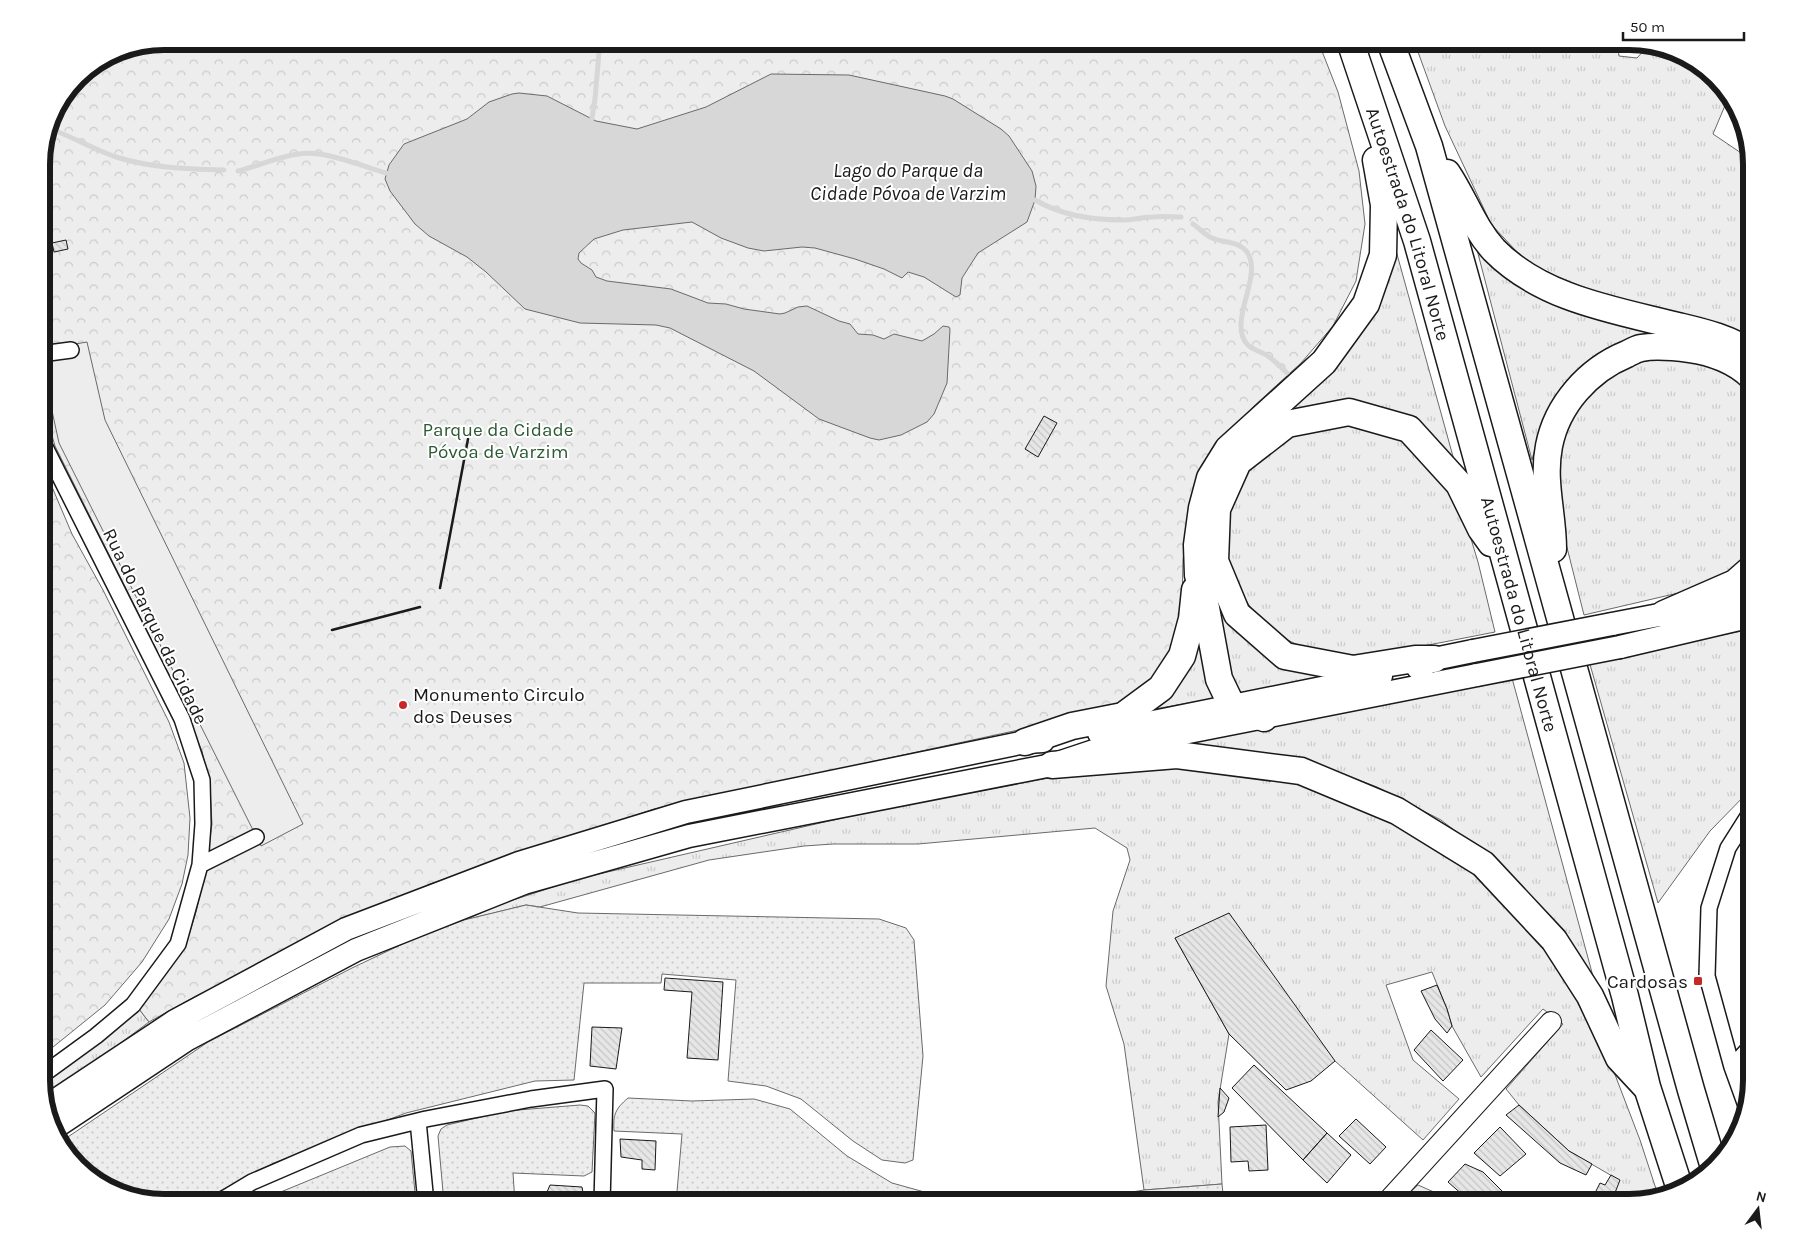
<svg xmlns="http://www.w3.org/2000/svg" width="1793" height="1244" viewBox="0 0 1793 1244" font-family="Karla,sans-serif">
  <defs>
    <pattern id="grass-tufts" width="24" height="20" patternUnits="userSpaceOnUse" patternTransform="scale(1.25)"><rect width="24" height="20" fill="#ededed"/><path d="M3 7l-1-3M5 7V3M7 7l1-3M15 17l-1-3M17 17v-4M19 17l1-3" fill="none" stroke="#cbcbcb"/></pattern>
    <pattern id="park-crowns" width="20" height="18" patternUnits="userSpaceOnUse" patternTransform="scale(1.25)"><rect width="20" height="18" fill="#ededed"/><path d="M2 6a3 3 0 1 1 6 0M12 15a3 3 0 1 1 6 0" fill="none" stroke="#cbcbcb"/></pattern>
    <pattern id="garden-dots" width="8" height="8" patternUnits="userSpaceOnUse" patternTransform="scale(1.25)"><rect width="8" height="8" fill="#ededed"/><path d="M2 2h.1M6 6h.1" fill="none" stroke="#cbcbcb" stroke-width="1.8" stroke-linecap="round"/></pattern>
    <pattern id="building-back-hatch" width="6" height="6" patternUnits="userSpaceOnUse" patternTransform="scale(1.25)"><rect width="6" height="6" fill="#e6e6e6"/><path d="M-1 5l2 2M0 0l6 6M5-1l2 2" fill="none" stroke="#c5c5c5"/></pattern>
  </defs>
  <rect width="100%" height="100%" fill="#fff"/>
  <path fill="url(#grass-tufts)" stroke="#6a6a6a" d="M1414 41H1617L1619 56 1637 58 1647 47 1697 62 1729 96 1713 134 1750 159 1752 164 1745 182 1752 187V340L1612 298 1530 266 1491 224 1445 126Z
    M1392 246 1395 247 1454 460C1440 443 1423 427 1403 417 1367 399 1318 397 1282 416 1272 421 1264 428 1255 436 1241 448 1227 462 1219 479 1208 503 1204 531 1207 557 1209 569 1211 582 1215 594 1226 625 1263 654 1293 666 1301 669 1311 670 1319 672L1321 675 1320 678 1238 694 1225 680 1221 670C1217 648 1215 625 1211 603 1198 522 1200 479 1265 422 1290 400 1320 382 1341 354 1356 334 1371 313 1380 290 1385 276 1386 257 1392 246Z
    M1476 246 1657 329 1656 338 1540 432 1532 460Z
    M1662 358 1698 361 1734 376 1752 393V554L1731 573 1704 587 1584 615 1555 500 1565 427 1599 381 1632 364Z
    M1341 423 1394 436 1420 453 1441 473 1465 519 1478 562 1495 632 1403 650 1366 655H1334L1300 646 1273 633 1255 614 1239 590 1227 557V521L1243 474 1295 433Z
    M1752 629V788L1710 831 1658 903 1589 661Z
    M1196 633 1216 698 1150 710Z
    M1512 678 1597 991 1497 863 1441 820 1377 787 1324 767 1243 750 1170 746Z
    M1167 765 1309 782 1363 803 1458 856 1532 926 1585 1002 1609 1059 1640 1140 1658 1195 1629 1203H1611L1619 1180 1569 1151 1519 1105 1506 1089 1563 1024 1543 1009 1481 1077 1452 1026 1447 1009 1432 972 1386 985 1413 1060 1459 1099 1423 1140 1335 1061 1175 938 1229 1034 1218 1102 1222 1184 1144 1190 1124 1044 1106 986 1113 911 1130 860 1127 848 1095 828 918 844H833L804 846 709 860 540 907 526 905 465 920 501 904 577 879 868 812 1054 777Z
    M139 1009 149 1022 45 1099 42 1084Z
    M1418 1185 1459 1203H1404L1409 1193Z"/>
  <path fill="url(#park-crowns)" stroke="#6a6a6a" d="M164 41H1318L1338 92 1359 171 1365 224 1356 281 1333 326 1301 363 1253 407 1209 459 1190 509 1183 560 1182 608 1176 644 1151 683 1120 708 654 809 430 884 196 996 149 1022 139 1009 185 947 196 912 204 878 212 824 210 788 202 751 171 679 55 446 42 401 41 157 51 117 78 77 118 51Z
    M41 461 72 534 103 590 169 722 184 763 190 818 188 855 182 884 169 919 142 962 105 1005 42 1056Z"/>
  <path fill="url(#garden-dots)" stroke="#6a6a6a" d="M526 905 578 913 879 919 906 928 914 940 923 1056 913 1160 905 1163 882 1160 853 1141 801 1099 766 1086 728 1081 736 980 662 974 661 983H584L574 1080 535 1081 406 1113 274 1163 197 1203H164L96 1182 59 1143 208 1042 352 968 411 940 464 920Z
    M628 1098 692 1101 754 1099 790 1109 847 1156 892 1183 964 1203H676L682 1134 614 1131C613 1115 615 1109 628 1098Z
    M580 1105 588 1106 595 1113 592 1172 584 1176 513 1173 515 1203H444L438 1136 441 1129 447 1125 506 1111Z
    M405 1146 411 1151 416 1203H254L390 1147Z
    M1222 1184 1224 1203H1066L1144 1190Z"/>
  <path fill="#ededed" stroke="#6a6a6a" d="M87 342 105 420 303 824 261 846 59 443 42 365 41 350Z"/>
  <path fill="#d7d7d7" stroke="#6a6a6a" d="M771 74 849 75 945 96 953 99 1001 129 1009 136 1032 171 1036 186 1035 200 1027 222 978 253 962 278 960 295 956 297 924 277 908 272 902 278 884 269 855 259 815 248 802 247 764 251 748 248 721 238 692 222 623 230 594 239 579 253 578 259 581 263 592 270 596 277 607 281 671 289 708 303 726 304 744 309 780 314 785 313 798 307 807 306 839 321 850 324 858 334 873 335 884 339 894 334 922 341 934 334 943 326 949 327 950 329 947 383 934 414 927 422 901 435 879 440 870 438 819 419 754 371 670 328 656 325 580 323 525 309 486 272 467 257 429 236 415 224 390 191 385 179 389 165 404 144 467 119 489 102 512 94 519 93 547 96 596 121 637 129 706 107Z"/>
  <g fill="none" stroke-linecap="round" stroke-linejoin="round">
    <path stroke="#d7d7d7" stroke-width="5" d="M592 118 595 99 600 41
      M48 128C71 136 93 149 116 157 151 168 187 169 224 170
      M238 171C258 166 277 157 298 154 325 150 359 165 386 173
      M1035 200C1061 215 1092 220 1122 220 1133 220 1143 217 1153 217 1163 216 1172 217 1181 217
      M1193 224C1199 228 1205 235 1212 238 1223 243 1239 241 1247 252 1264 276 1226 323 1248 345 1253 350 1262 352 1268 356 1275 361 1282 368 1288 374"/>
  </g>
  <path fill="url(#building-back-hatch)" stroke="#1a1a1a" d="M66 240 68 249 54 252 52 243Z
    M1044 416 1057 423 1038 457 1025 449Z
    M1229 913 1335 1061 1311 1081 1286 1090 1229 1034 1175 938Z
    M665 978 723 982 718 1060 687 1058 692 992 664 990Z
    M1437 985 1447 1009 1452 1026 1447 1033 1435 1019 1421 991Z
    M592 1027 622 1028 616 1069 590 1066Z
    M1431 1030 1463 1060 1443 1081 1414 1050Z
    M1254 1065 1327 1133 1303 1160 1232 1088Z
    M1220 1088 1229 1098 1224 1112 1218 1117Z
    M1519 1105 1569 1151 1592 1164 1586 1175 1560 1163 1506 1115Z
    M1356 1119 1386 1147 1370 1164 1339 1136Z
    M1266 1125 1268 1170 1249 1171 1248 1161 1231 1162 1230 1127Z
    M1500 1127 1526 1154 1500 1176 1474 1153Z
    M1327 1133 1351 1155 1327 1183 1303 1160Z
    M620 1139 656 1141 655 1170 642 1169V1160L621 1157Z
    M1465 1164 1483 1172 1505 1194 1496 1203H1482L1469 1191 1464 1196 1448 1182Z
    M1611 1175 1620 1180 1611 1203H1590L1600 1183 1605 1185Z
    M550 1185 582 1187 585 1203H547V1192Z
    M620 1196 653 1197 652 1203H619Z
    M1558 1197 1578 1200 1577 1203H1557Z"/>
  <g fill="none" stroke-linecap="round" stroke-linejoin="round">
    <defs>
      <path id="street" d="M41 354 71 350
        M41 439 182 719 202 780 203 824 200 865 178 944 133 1005 96 1036 41 1076
        M200 865 256 837
        M1732 1067 1752 1045
        M1745 1103 1732 1067 1707 976 1709 908 1728 848 1752 810
        M418 1121 426 1203
        M217 1203 252 1182 361 1135 426 1119 531 1099 605 1089 602 1203"/>
      <path id="secondary" d="M1386 1203 1551 1022"/>
      <path id="primary" d="M1612 624 1664 614H1683L1752 599
        M1620 647 1752 616
        M1418 668 1434 659 1473 651
        M1099 733 1381 676
        M47 1106 175 1021 346 929 519 863 686 812 1025 742 1043 741
        M54 1128 186 1040 356 950 524 883 689 836 1052 765 1097 750 1477 675"/>
      <g id="highway">
        <path id="s1" d="M1350 41 1417 241 1625 996 1647 1087 1680 1189"/>
        <path d="M1390 41 1429 146 1691 1090 1713 1164"/>
        <path d="M1447 173C1464 198 1473 227 1494 250 1542 299 1615 310 1678 326 1703 332 1730 338 1752 354"/>
        <path d="M1553 549C1553 514 1542 481 1549 446 1557 405 1588 370 1627 354 1631 352 1636 349 1641 348 1656 345 1674 347 1690 349 1712 352 1736 361 1752 377"/>
        <path d="M1664 614 1735 583 1752 568"/>
        <path d="M1434 659H1415L1353 669 1285 656 1237 614 1215 561 1217 509 1238 462 1287 424 1349 412 1409 429 1459 484 1481 529 1491 543"/>
        <path d="M1264 718 1232 706 1219 679 1204 597 1198 575 1197 545 1202 508 1210 478 1228 449 1324 362 1366 304 1383 255 1384 205 1376 160"/>
        <path d="M1025 742 1072 726 1123 716 1161 688 1182 656 1192 619 1195 590"/>
        <path d="M1052 765 1177 755 1301 771 1397 811 1483 864 1554 940 1590 996 1619 1058 1646 1087"/>
      </g>
    </defs>
    <use href="#street" stroke="#1a1a1a" stroke-width="18"/>
    <use href="#secondary" stroke="#1a1a1a" stroke-width="22"/>
    <use href="#primary" stroke="#1a1a1a" stroke-width="25"/>
    <use href="#highway" stroke="#1a1a1a" stroke-width="29"/>
    <use href="#street" stroke="#fff" stroke-width="15"/>
    <use href="#secondary" stroke="#fff" stroke-width="20"/>
    <use href="#primary" stroke="#fff" stroke-width="22"/>
    <use href="#highway" stroke="#fff" stroke-width="26"/>
    <defs>
      <path id="primary-bridge" d="M1473 651 1612 624
        M1477 675 1620 647"/>
    </defs>
    <use href="#primary-bridge" stroke="#1a1a1a" stroke-width="25" stroke-linecap="butt"/>
    <use href="#primary-bridge" stroke="#fff" stroke-width="22"/>
    <path stroke="#1a1a1a" stroke-width="2.5" d="M440 588 468 439
      M332 630 420 607"/>
  </g>
  <g fill="#c62828" stroke="#fff" stroke-width="2">
    <circle cx="403" cy="705" r="5"/>
    <rect x="1693" y="976" width="10" height="10" rx="2.5"/>
  </g>
  <g text-anchor="middle" stroke-width="4" stroke-linejoin="round" paint-order="stroke">
    <g font-size="19" fill="#1a1a1a" stroke="#fff">
      <text dy="7" stroke="none"><textPath href="#s1" startOffset="192">Autoestrada do Litoral Norte</textPath></text>
      <text dy="7" stroke="none"><textPath href="#s1" startOffset="598">Autoestrada do Litoral Norte</textPath></text>
      <text transform="translate(156 626) rotate(64)" y="7">Rua do Parque da Cidade</text>
    </g>
    <g font-size="19" fill="#2b5a34" stroke="#fff">
      <text x="498" y="436">Parque da Cidade<tspan x="498" dy="22">Póvoa de Varzim</tspan></text>
    </g>
    <g font-size="19" fill="#1a1a1a" stroke="#fff" text-anchor="start">
      <text x="413" y="701">Monumento Circulo<tspan x="413" dy="22">dos Deuses</tspan></text>
      <text x="1688" y="988" text-anchor="end">Cardosas</text>
    </g>
    <g font-size="20" font-style="italic" fill="#1a1a1a" stroke="#fff">
      <text x="908" y="177">Lago do Parque da<tspan x="908" dy="23">Cidade Póvoa de Varzim</tspan></text>
    </g>
  </g>
  <path d="M0 0H1793V1244H0ZM164 50H1629A114 114 0 0 1 1743 164V1080A114 114 0 0 1 1629 1194H164A114 114 0 0 1 50 1080V164A114 114 0 0 1 164 50Z" fill="#fff" fill-rule="evenodd"/>
  <path fill="none" stroke="#1a1a1a" stroke-width="6" d="M164 50H1629A114 114 0 0 1 1743 164V1080A114 114 0 0 1 1629 1194H164A114 114 0 0 1 50 1080V164A114 114 0 0 1 164 50Z"/>
  <g transform="translate(1758 1209) rotate(15)" stroke="#ffffff" stroke-width="4" paint-order="stroke">
  <path d="M0-4L9 19L0 12L-9 19Z" fill="#1a1a1a"/>
  <text y="-8" font-size="14" font-weight="bold" text-anchor="middle" fill="#1a1a1a">N</text>
  </g>
  <path d="M1623 32v8h121v-8" fill="none" stroke="#1a1a1a" stroke-width="2.5"/>
  <text x="1630" y="32" font-size="15" fill="#1a1a1a" stroke="#ffffff" stroke-width="4" paint-order="stroke">50 m</text>
</svg>
